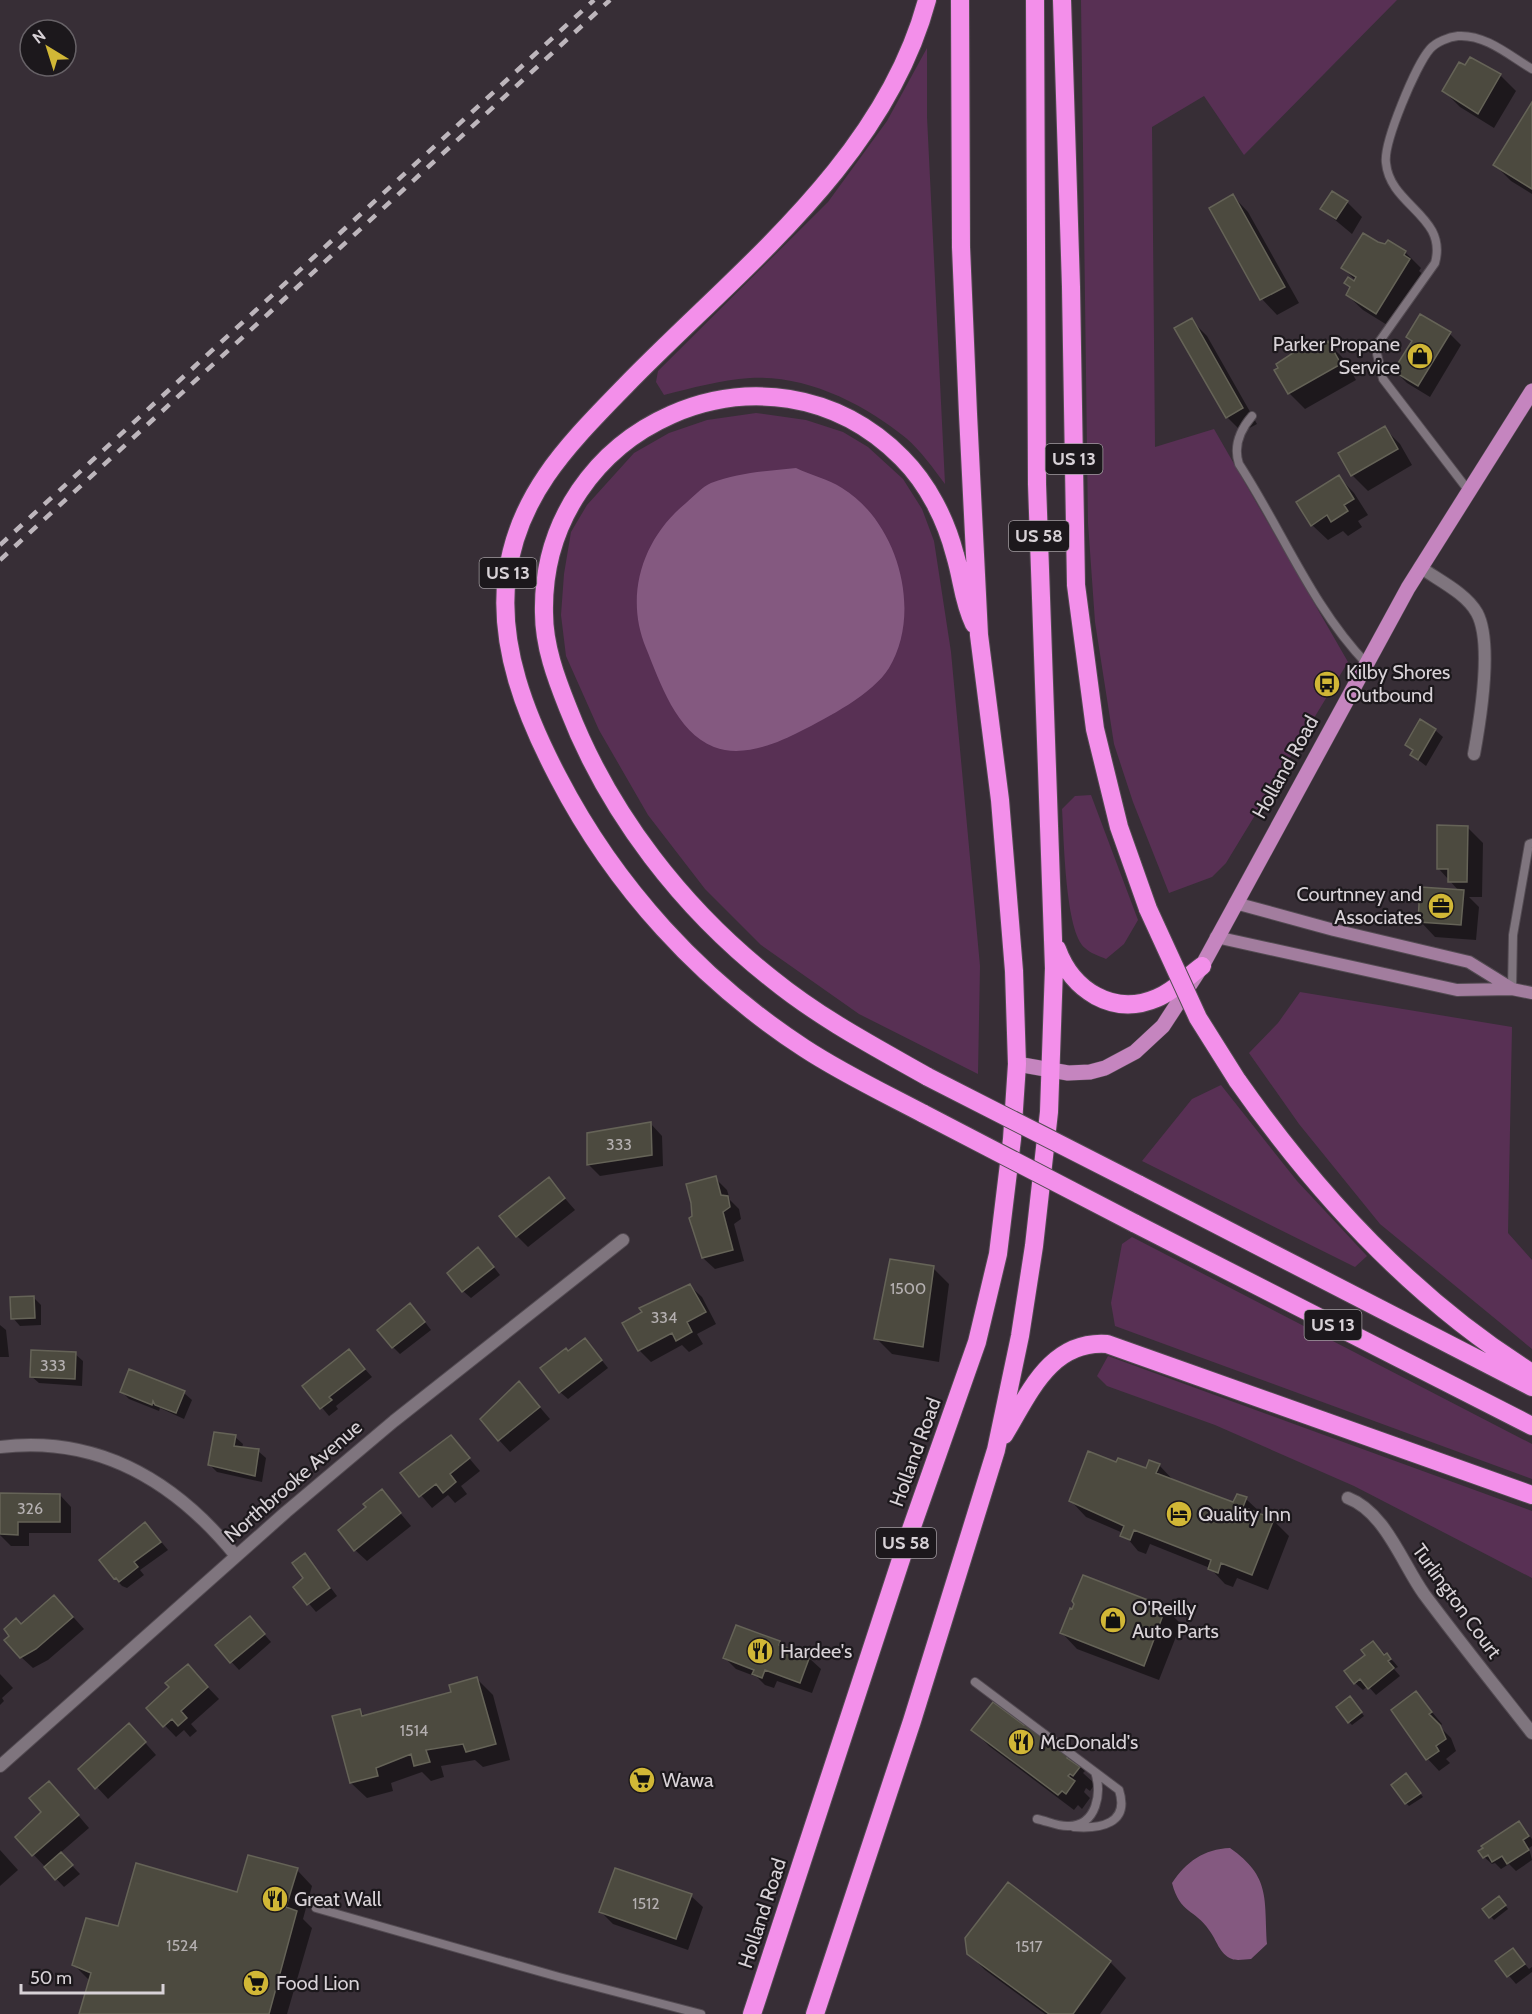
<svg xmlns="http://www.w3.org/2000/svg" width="1532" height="2014" viewBox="0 0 1532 2014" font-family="Cabin,sans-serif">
  <rect width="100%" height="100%" fill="#372e36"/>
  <path fill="#583054" d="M1081 0H1397L1244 155 1204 96 1152 127 1155 447 1214 429 1348 662 1226 863 1212 877 1169 893 1133 802 1114 744 1095 622 1088 523Z
    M927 48V117L945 484C933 468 921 451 906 438 865 404 805 374 750 378 720 380 692 388 664 395L656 382 658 371 828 202 887 121Z
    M756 413 806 420 843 432 868 447 903 479 922 509 934 541 951 652 980 966 978 1074 859 1014 761 945 705 889 648 815 599 730 566 656 561 615 564 574 571 532 587 505 634 453 669 433 707 420Z
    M1091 795 1138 920 1124 944 1106 959C1099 956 1090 953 1085 948 1065 932 1064 837 1062 809L1075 796Z
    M1300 992 1512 1027 1508 1233 1532 1260V1349L1380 1224 1299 1124 1249 1053 1278 1023Z
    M1221 1085 1297 1181 1367 1256 1355 1267 1142 1161 1192 1099Z
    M1132 1237 1532 1444V1479L1115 1326 1111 1303 1122 1244Z
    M1108 1356 1532 1511V1578L1354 1486 1215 1425 1107 1386 1097 1376Z"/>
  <path fill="#845980" d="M796 468C810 475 828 479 842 488 898 522 923 612 889 668 873 694 827 718 801 731 776 744 742 758 714 747 676 732 660 682 646 648 624 595 643 538 686 503 694 496 702 487 711 483 738 473 767 471 796 468Z
    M1230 1848C1271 1877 1264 1898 1267 1944L1251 1959C1246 1959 1237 1961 1232 1959 1219 1954 1217 1940 1209 1930 1195 1909 1180 1914 1172 1883 1186 1862 1204 1849 1230 1848Z"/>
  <path fill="#0007" d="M1500 75 1516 91 1494 128 1460 107 1444 91Z
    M1532 107V194L1511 181 1495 165Z
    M1233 196 1248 212 1299 303 1277 315 1262 299Z
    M1347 202 1362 217 1352 234 1322 209Z
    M1377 243 1405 252 1421 268 1419 271 1425 276 1392 328 1363 310 1347 295 1360 285 1343 268Z
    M1191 320 1207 336 1257 424 1242 432 1227 417Z
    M1450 334 1461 345 1430 397 1407 383 1395 371Z
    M1328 343 1344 359 1356 380 1305 409 1289 393 1276 370 1308 345 1314 351Z
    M1384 428 1400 444 1412 465 1368 491 1352 475Z
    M1339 477 1354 493 1368 515 1358 521 1362 527 1348 536 1343 531 1328 540 1312 525Z
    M1435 730 1443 737 1426 766 1412 755 1414 752 1407 745Z
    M1467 827 1483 843 1482 897H1469L1479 907 1476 940 1435 937 1420 921 1459 891 1438 868Z
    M651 1124 662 1136 663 1166 600 1176 589 1165Z
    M715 1178 727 1190 730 1200 739 1209 741 1219 734 1224 744 1261 715 1269 703 1258Z
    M548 1179 575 1210 528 1247 517 1236Z
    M486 1257 500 1275 471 1298 463 1291Z
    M933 1268 949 1284 939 1362 892 1354 876 1338Z
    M690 1286 702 1297 716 1324 697 1334 703 1344 689 1352 682 1345 651 1362 640 1351 624 1323Z
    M33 1297 41 1305V1325L20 1326 13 1318Z
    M418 1313 431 1330 400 1354 393 1347Z
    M0 1325 6 1330 9 1357H0Z
    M592 1348 608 1368 568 1399 560 1392 569 1353Z
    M349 1351 372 1377 336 1406 338 1409 329 1416 304 1386Z
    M75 1354 83 1361 82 1386 39 1383 31 1376Z
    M519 1383 550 1419 510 1452 499 1440Z
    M122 1392 184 1393 192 1400 184 1419 160 1408 159 1411 129 1399Z
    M235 1437 243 1444 242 1448 258 1451 266 1458 262 1482 217 1472 210 1465Z
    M451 1437 480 1471 461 1486 467 1494 455 1503 448 1495 432 1508 402 1473Z
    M1117 1464 1146 1470 1159 1465 1175 1482 1234 1504 1246 1499 1262 1514 1273 1520 1289 1536 1268 1590 1237 1578 1233 1587 1225 1584 1210 1568 1150 1544 1146 1554 1138 1551 1123 1533 1086 1517 1071 1501Z
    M382 1491 411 1526 367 1561 355 1550 368 1508Z
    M0 1495H60L71 1507V1533H29V1546H11L0 1535Z
    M153 1532 168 1550 140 1570 144 1575 127 1588 122 1586 115 1578Z
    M312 1563 337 1596 316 1612 295 1587 305 1578Z
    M1083 1577 1166 1609 1181 1624 1159 1680 1077 1649 1062 1633 1073 1611Z
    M66 1609 84 1629 48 1660 33 1668 21 1657V1626Z
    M257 1626 271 1642 239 1670 217 1646Z
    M779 1642 785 1649 809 1658 821 1669 812 1693 777 1681 774 1688 765 1685 757 1677 736 1669 725 1658Z
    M1373 1643 1394 1662 1398 1667 1394 1669 1400 1676 1376 1695 1368 1686 1363 1690 1355 1683Z
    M0 1674 13 1688 2 1698 4 1701 0 1705Z
    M199 1678 219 1699 191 1724 197 1731 190 1737 184 1730 176 1737 148 1708Z
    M477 1679 493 1695 510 1760 483 1767 475 1760 441 1766 444 1777 431 1781 422 1772 391 1783 393 1791 367 1798 351 1783 360 1711 366 1717 452 1694Z
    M1416 1693 1442 1724 1440 1727 1451 1738 1456 1751 1446 1759 1450 1763 1439 1771 1428 1759 1393 1711Z
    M1353 1702 1364 1716 1352 1725 1349 1722Z
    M1025 1728 1070 1755 1085 1771 1083 1773 1095 1784 1090 1791 1086 1788 1084 1792 1090 1798 1082 1809 1078 1805 1074 1810 989 1746 973 1730Z
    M140 1737 156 1755 108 1799 97 1787Z
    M1409 1779 1423 1797 1409 1806 1406 1803Z
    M60 1794 89 1828 60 1853 80 1874 64 1887 17 1837Z
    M1519 1823 1532 1839V1846L1529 1848 1532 1860 1516 1871 1509 1864 1501 1869 1495 1863 1492 1864 1484 1857Z
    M0 1850 18 1870 0 1886Z
    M297 1870 312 1886 303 1919 312 1928 287 2014H81L89 1980 73 1964 119 1928 238 1894Z
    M1008 1884 1110 1962 1126 1978 1100 2014H1045L985 1970 969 1954Z
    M691 1896 703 1907 688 1950 613 1924 601 1912Z
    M1502 1901 1508 1909 1494 1920 1484 1909Z
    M1513 1950 1529 1969 1532 1967V1972L1516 1984 1497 1962Z"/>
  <path fill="#4c4a3f" stroke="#656357" stroke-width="1.5" d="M1470 57 1501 74 1478 114 1442 91 1459 62 1465 65Z
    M1532 102V189L1493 165Z
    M1332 191 1348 201 1336 219 1320 209Z
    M1233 194 1285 287 1260 300 1209 208Z
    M1363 233 1378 242 1385 244 1388 240 1406 251 1404 255 1410 259 1376 314 1346 295 1350 287 1344 283 1348 277 1354 281 1356 277 1341 268Z
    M1420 314 1451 332 1418 386 1393 371 1412 341 1406 337Z
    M1192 318 1243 408 1226 418 1174 328Z
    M1328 341 1341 364 1288 394 1274 370 1278 368 1276 364 1308 343 1312 350Z
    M1385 426 1398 449 1351 476 1338 453Z
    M1339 475 1354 499 1344 505 1348 511 1331 522 1327 515 1311 526 1296 502Z
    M1420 719 1436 729 1418 760 1410 755 1413 750 1405 745Z
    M1437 825 1468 826 1467 882H1448V869H1437Z
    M1420 887 1464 890 1461 925 1418 922Z
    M651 1122 652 1155 587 1165V1133Z
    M716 1176 721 1195 728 1196 730 1207 723 1212 733 1250 702 1258 689 1218 692 1216 691 1203 686 1184Z
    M549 1177 565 1198 516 1237 499 1216Z
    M478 1247 494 1267 462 1292 447 1273Z
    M890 1259 934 1266 923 1347 874 1339Z
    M690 1284 706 1312 687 1322 692 1332 676 1341 672 1333 638 1351 622 1323 642 1312 639 1308Z
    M34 1296 35 1318 11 1319 10 1297Z
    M410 1303 425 1322 392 1348 377 1330Z
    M585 1338 602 1360 559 1393 540 1368 566 1348 568 1351Z
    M349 1349 365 1369 329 1397 332 1400 320 1409 302 1386Z
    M31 1350 76 1352 75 1379 30 1377Z
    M129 1369 185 1391 176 1413 155 1405 153 1401 152 1405 120 1392Z
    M519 1381 540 1407 498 1441 480 1419Z
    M214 1432 236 1435 234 1446 259 1449 255 1476 208 1465Z
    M451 1435 470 1458 450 1474 456 1482 443 1493 436 1484 419 1497 400 1473Z
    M1088 1451 1116 1462 1118 1458 1146 1468 1149 1460 1160 1464 1156 1473 1206 1492 1233 1502 1237 1494 1247 1497 1243 1507 1274 1519 1252 1575 1221 1563 1218 1573 1208 1569 1211 1560 1134 1530 1130 1540 1120 1536 1124 1526 1069 1501Z
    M382 1489 401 1513 354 1551 338 1530 366 1507 363 1504Z
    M0 1493 60 1494V1522H18V1535L0 1534Z
    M145 1522 161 1542 134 1562 138 1567 119 1582 116 1578 114 1579 99 1560Z
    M305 1553 330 1588 307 1605 293 1587 303 1578 292 1563Z
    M1083 1575 1166 1607 1144 1666 1060 1633 1070 1608 1072 1609 1074 1604 1072 1601Z
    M54 1595 73 1617 36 1649 20 1658 4 1640 9 1636 4 1629 16 1618 21 1624Z
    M250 1616 265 1634 230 1663 215 1645Z
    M736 1625 780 1641 779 1645 810 1656 800 1683 765 1670 762 1678 752 1674 754 1670 723 1658Z
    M1373 1641 1384 1655 1387 1653 1391 1659 1388 1661 1394 1668 1368 1689 1360 1679 1354 1684 1344 1671 1365 1655 1361 1650Z
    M188 1664 208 1687 181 1711 187 1718 178 1726 172 1719 163 1727 146 1708 169 1687 165 1683Z
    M477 1677 496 1744 466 1752 463 1744 426 1750 430 1762 414 1766 411 1754 376 1768 378 1776 350 1783 332 1716 360 1709 362 1716 451 1692 449 1685Z
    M1416 1691 1432 1712 1429 1714 1440 1725 1446 1739 1436 1746 1439 1751 1426 1760 1391 1710Z
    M1350 1696 1362 1712 1348 1723 1336 1707Z
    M993 1702 1024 1725 1028 1721 1071 1754 1067 1758 1080 1767 1073 1776 1070 1774 1068 1776 1075 1781 1066 1794 1062 1791 1058 1795 971 1730Z
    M129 1723 146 1742 95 1789 78 1769Z
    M1406 1773 1421 1793 1405 1804 1391 1785Z
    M49 1781 79 1815 32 1856 15 1837 41 1812 29 1798Z
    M1519 1821 1529 1836 1523 1840 1529 1850 1507 1864 1502 1856 1492 1862 1488 1855 1483 1858 1478 1851 1483 1848 1481 1846Z
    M61 1852 73 1865 55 1880 44 1867Z
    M248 1855 298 1868 286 1907 297 1911 269 2014H79L91 1973 72 1965 86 1918 118 1926 136 1863 237 1892Z
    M615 1868 692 1894 676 1939 599 1912Z
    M1008 1882 1111 1961 1073 2014H1049L967 1954 965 1938Z
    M1499 1896 1506 1905 1489 1918 1482 1909Z
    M1513 1948 1525 1964 1507 1977 1495 1961Z"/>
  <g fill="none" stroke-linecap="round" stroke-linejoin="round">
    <defs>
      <path id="lane" d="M1252 416C1240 430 1233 446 1239 464 1282 530 1312 607 1367 664
        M1468 490 1383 379 1377 354 1379 342 1435 263C1448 216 1390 206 1386 163 1383 143 1416 65 1430 49 1436 42 1449 37 1458 36 1485 34 1510 56 1532 69
        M1512 989 1513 935 1529 844 1532 843
        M975 1682 1095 1772C1102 1793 1097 1825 1069 1826 1059 1827 1047 1821 1037 1819
        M1074 1827C1100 1829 1130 1824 1119 1790L1095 1772
        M316 1908 559 1977 701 2014"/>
      <path id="street" d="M1420 567C1438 580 1466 593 1477 613 1493 643 1480 721 1474 754
        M0 1447C99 1435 176 1482 236 1556
        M1348 1498C1385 1512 1402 1563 1424 1594 1459 1641 1496 1687 1532 1733
        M0 1766 286 1512 394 1421 623 1240"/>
      <path id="secondary" d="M1235 903 1334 930 1469 962 1511 988
        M1216 937 1457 990 1512 989 1532 993"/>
      <path id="primary" d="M1017 1064 1068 1073 1090 1072 1105 1068 1135 1052 1163 1026 1202 966 1408 588 1532 391"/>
      <path id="highway" d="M1062 0 1071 287 1076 585 1095 729 1119 827 1148 909
        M1057 949C1072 990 1113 1017 1157 998 1174 991 1187 977 1202 966
        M928 1077C875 1047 820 1018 772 979 683 909 609 814 568 708 556 678 544 646 544 613 540 426 768 323 902 458 928 484 946 520 955 555 963 581 962 598 974 624
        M1237 1080C1317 1194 1413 1299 1532 1373
        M924 1114C884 1093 842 1073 804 1048 700 980 615 887 558 777 526 716 498 646 507 576 518 492 571 442 627 384 738 270 884 161 927 0
        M1138 1184 1532 1387
        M1134 1223 1532 1426
        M1004 1435C1029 1394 1050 1340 1107 1344L1532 1495
        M752 2014 908 1538 977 1342 998 1254 1012 1139 1017 1064 1014 971 1000 800 979 635 968 414 961 247 960 0
        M815 2014 912 1721 996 1450 1020 1336 1034 1246 1049 1112 1054 968 1037 484 1035 0"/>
    </defs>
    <use href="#lane" stroke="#534b52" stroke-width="10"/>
    <use href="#street" stroke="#534b52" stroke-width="14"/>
    <use href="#secondary" stroke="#534b52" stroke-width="14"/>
    <use href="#primary" stroke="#534b52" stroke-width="16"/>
    <use href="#highway" stroke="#534b52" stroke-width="20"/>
    <use href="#lane" stroke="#7f757e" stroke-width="8"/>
    <use href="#street" stroke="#7f757e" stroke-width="12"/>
    <use href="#secondary" stroke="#a27d9e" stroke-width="12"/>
    <use href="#primary" stroke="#c585bf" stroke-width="15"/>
    <use href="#highway" stroke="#f38fea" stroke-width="18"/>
    <path stroke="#bdb6bc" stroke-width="4.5" stroke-dasharray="10 10" stroke-linecap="butt" d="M0 545 594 0
      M0 560 610 0"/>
    <defs>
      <path id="highway-bridge" d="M1148 909 1198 1018 1237 1080
        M928 1077 1138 1184
        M924 1114 1134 1223"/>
    </defs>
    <use href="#highway-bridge" stroke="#534b52" stroke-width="20" stroke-linecap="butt"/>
    <use href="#highway-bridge" stroke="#f38fea" stroke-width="18"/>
  </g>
  <defs>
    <symbol id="shop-disc" viewBox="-11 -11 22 22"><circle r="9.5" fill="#d1b736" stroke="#1c181c"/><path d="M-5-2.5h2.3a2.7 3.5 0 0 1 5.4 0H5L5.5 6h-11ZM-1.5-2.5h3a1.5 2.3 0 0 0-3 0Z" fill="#111"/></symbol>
    <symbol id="bus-disc" viewBox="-11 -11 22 22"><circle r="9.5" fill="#d1b736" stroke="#1c181c"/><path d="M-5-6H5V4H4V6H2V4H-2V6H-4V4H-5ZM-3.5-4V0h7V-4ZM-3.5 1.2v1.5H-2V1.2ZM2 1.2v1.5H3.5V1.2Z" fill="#111"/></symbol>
    <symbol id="office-disc" viewBox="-11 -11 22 22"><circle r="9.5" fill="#d1b736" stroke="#1c181c"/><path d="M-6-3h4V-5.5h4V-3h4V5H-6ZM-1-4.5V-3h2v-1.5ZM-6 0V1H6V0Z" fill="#111"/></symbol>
    <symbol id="hotel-disc" viewBox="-11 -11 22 22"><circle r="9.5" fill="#d1b736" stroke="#1c181c"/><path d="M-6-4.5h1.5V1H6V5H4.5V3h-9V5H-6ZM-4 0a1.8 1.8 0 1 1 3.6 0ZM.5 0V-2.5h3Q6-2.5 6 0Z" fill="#111"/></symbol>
    <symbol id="restaurant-disc" viewBox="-11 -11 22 22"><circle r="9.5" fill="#d1b736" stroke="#1c181c"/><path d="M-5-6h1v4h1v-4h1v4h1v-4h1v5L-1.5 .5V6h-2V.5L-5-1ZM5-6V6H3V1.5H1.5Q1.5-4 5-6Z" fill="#111"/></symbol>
    <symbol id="supermarket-disc" viewBox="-11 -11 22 22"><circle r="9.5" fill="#d1b736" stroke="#1c181c"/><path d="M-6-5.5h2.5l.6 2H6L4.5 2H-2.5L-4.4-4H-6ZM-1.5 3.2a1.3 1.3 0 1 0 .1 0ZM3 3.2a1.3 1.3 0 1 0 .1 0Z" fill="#111"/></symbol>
  </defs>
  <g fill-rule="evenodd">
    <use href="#shop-disc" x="1405" y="341" width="30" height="30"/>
    <use href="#bus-disc" x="1312" y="669" width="30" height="30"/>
    <use href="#office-disc" x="1426" y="891" width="30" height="30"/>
    <use href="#hotel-disc" x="1164" y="1499" width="30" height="30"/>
    <use href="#shop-disc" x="1098" y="1605" width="30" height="30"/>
    <use href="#restaurant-disc" x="745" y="1636" width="30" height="30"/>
    <use href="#restaurant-disc" x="1006" y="1727" width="30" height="30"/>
    <use href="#supermarket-disc" x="627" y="1765" width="30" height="30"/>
    <use href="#restaurant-disc" x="260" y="1884" width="30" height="30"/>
    <use href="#supermarket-disc" x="241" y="1968" width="30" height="30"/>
  </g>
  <g text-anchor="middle" stroke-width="4.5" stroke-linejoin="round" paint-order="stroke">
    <g font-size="16" fill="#b5b0b1">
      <text x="619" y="1150">333</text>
      <text x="908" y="1294">1500</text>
      <text x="664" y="1323">334</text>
      <text x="53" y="1371">333</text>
      <text x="30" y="1514">326</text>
      <text x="414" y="1736">1514</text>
      <text x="646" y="1909">1512</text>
      <text x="182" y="1951">1524</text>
      <text x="1029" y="1952">1517</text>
    </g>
    <g fill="#1c181c" stroke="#a09a9f" stroke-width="1.5">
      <rect x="1045.5" y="444" width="57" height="30" rx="4.5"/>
      <rect x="1009" y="521" width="60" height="30" rx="4.5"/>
      <rect x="479.5" y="558" width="57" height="30" rx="4.5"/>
      <rect x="1304.5" y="1310" width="57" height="30" rx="4.5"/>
      <rect x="876" y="1528" width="60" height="30" rx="4.5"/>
    </g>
    <g font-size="18" font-weight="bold" fill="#d8d2d7">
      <text x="1074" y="465">US 13</text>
      <text x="1039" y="542">US 58</text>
      <text x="508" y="579">US 13</text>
      <text x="1333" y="1331">US 13</text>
      <text x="906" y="1549">US 58</text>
    </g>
    <g font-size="20" fill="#d8d2d7" stroke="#1c181c" text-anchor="start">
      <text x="1400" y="351" text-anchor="end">Parker Propane<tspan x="1400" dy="23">Service</tspan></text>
      <text x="1346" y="679">Kilby Shores<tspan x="1346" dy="23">Outbound</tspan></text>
      <text x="1422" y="901" text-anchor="end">Courtnney and<tspan x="1422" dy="23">Associates</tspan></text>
      <text x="1198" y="1521">Quality Inn</text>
      <text x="1132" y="1615">O'Reilly<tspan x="1132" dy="23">Auto Parts</tspan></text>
      <text x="780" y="1658">Hardee's</text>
      <text x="1040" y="1749">McDonald's</text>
      <text x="662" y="1787">Wawa</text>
      <text x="294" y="1906">Great Wall</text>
      <text x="276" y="1990">Food Lion</text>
    </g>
    <g font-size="20" fill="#d8d2d7" stroke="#1c181c">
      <text transform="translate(1285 767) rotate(-61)" y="7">Holland Road</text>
      <text transform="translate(915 1452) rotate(-70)" y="7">Holland Road</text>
      <text transform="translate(293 1481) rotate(-41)" y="7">Northbrooke Avenue</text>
      <text transform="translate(1457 1601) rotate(54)" y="7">Turlington Court</text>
      <text transform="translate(762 1913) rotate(-72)" y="7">Holland Road</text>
    </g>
  </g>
  <g transform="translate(48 48) rotate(322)"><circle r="28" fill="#1c181c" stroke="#676267" stroke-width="1.5"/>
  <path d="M0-4.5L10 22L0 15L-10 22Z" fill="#d1b736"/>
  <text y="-9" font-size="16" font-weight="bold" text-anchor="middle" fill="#d8d2d7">N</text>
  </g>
  <path d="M21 1984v9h142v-9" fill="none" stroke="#d8d2d7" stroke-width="3"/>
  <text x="30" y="1984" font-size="18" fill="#d8d2d7" stroke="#1c181c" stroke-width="4.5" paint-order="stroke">50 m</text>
</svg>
